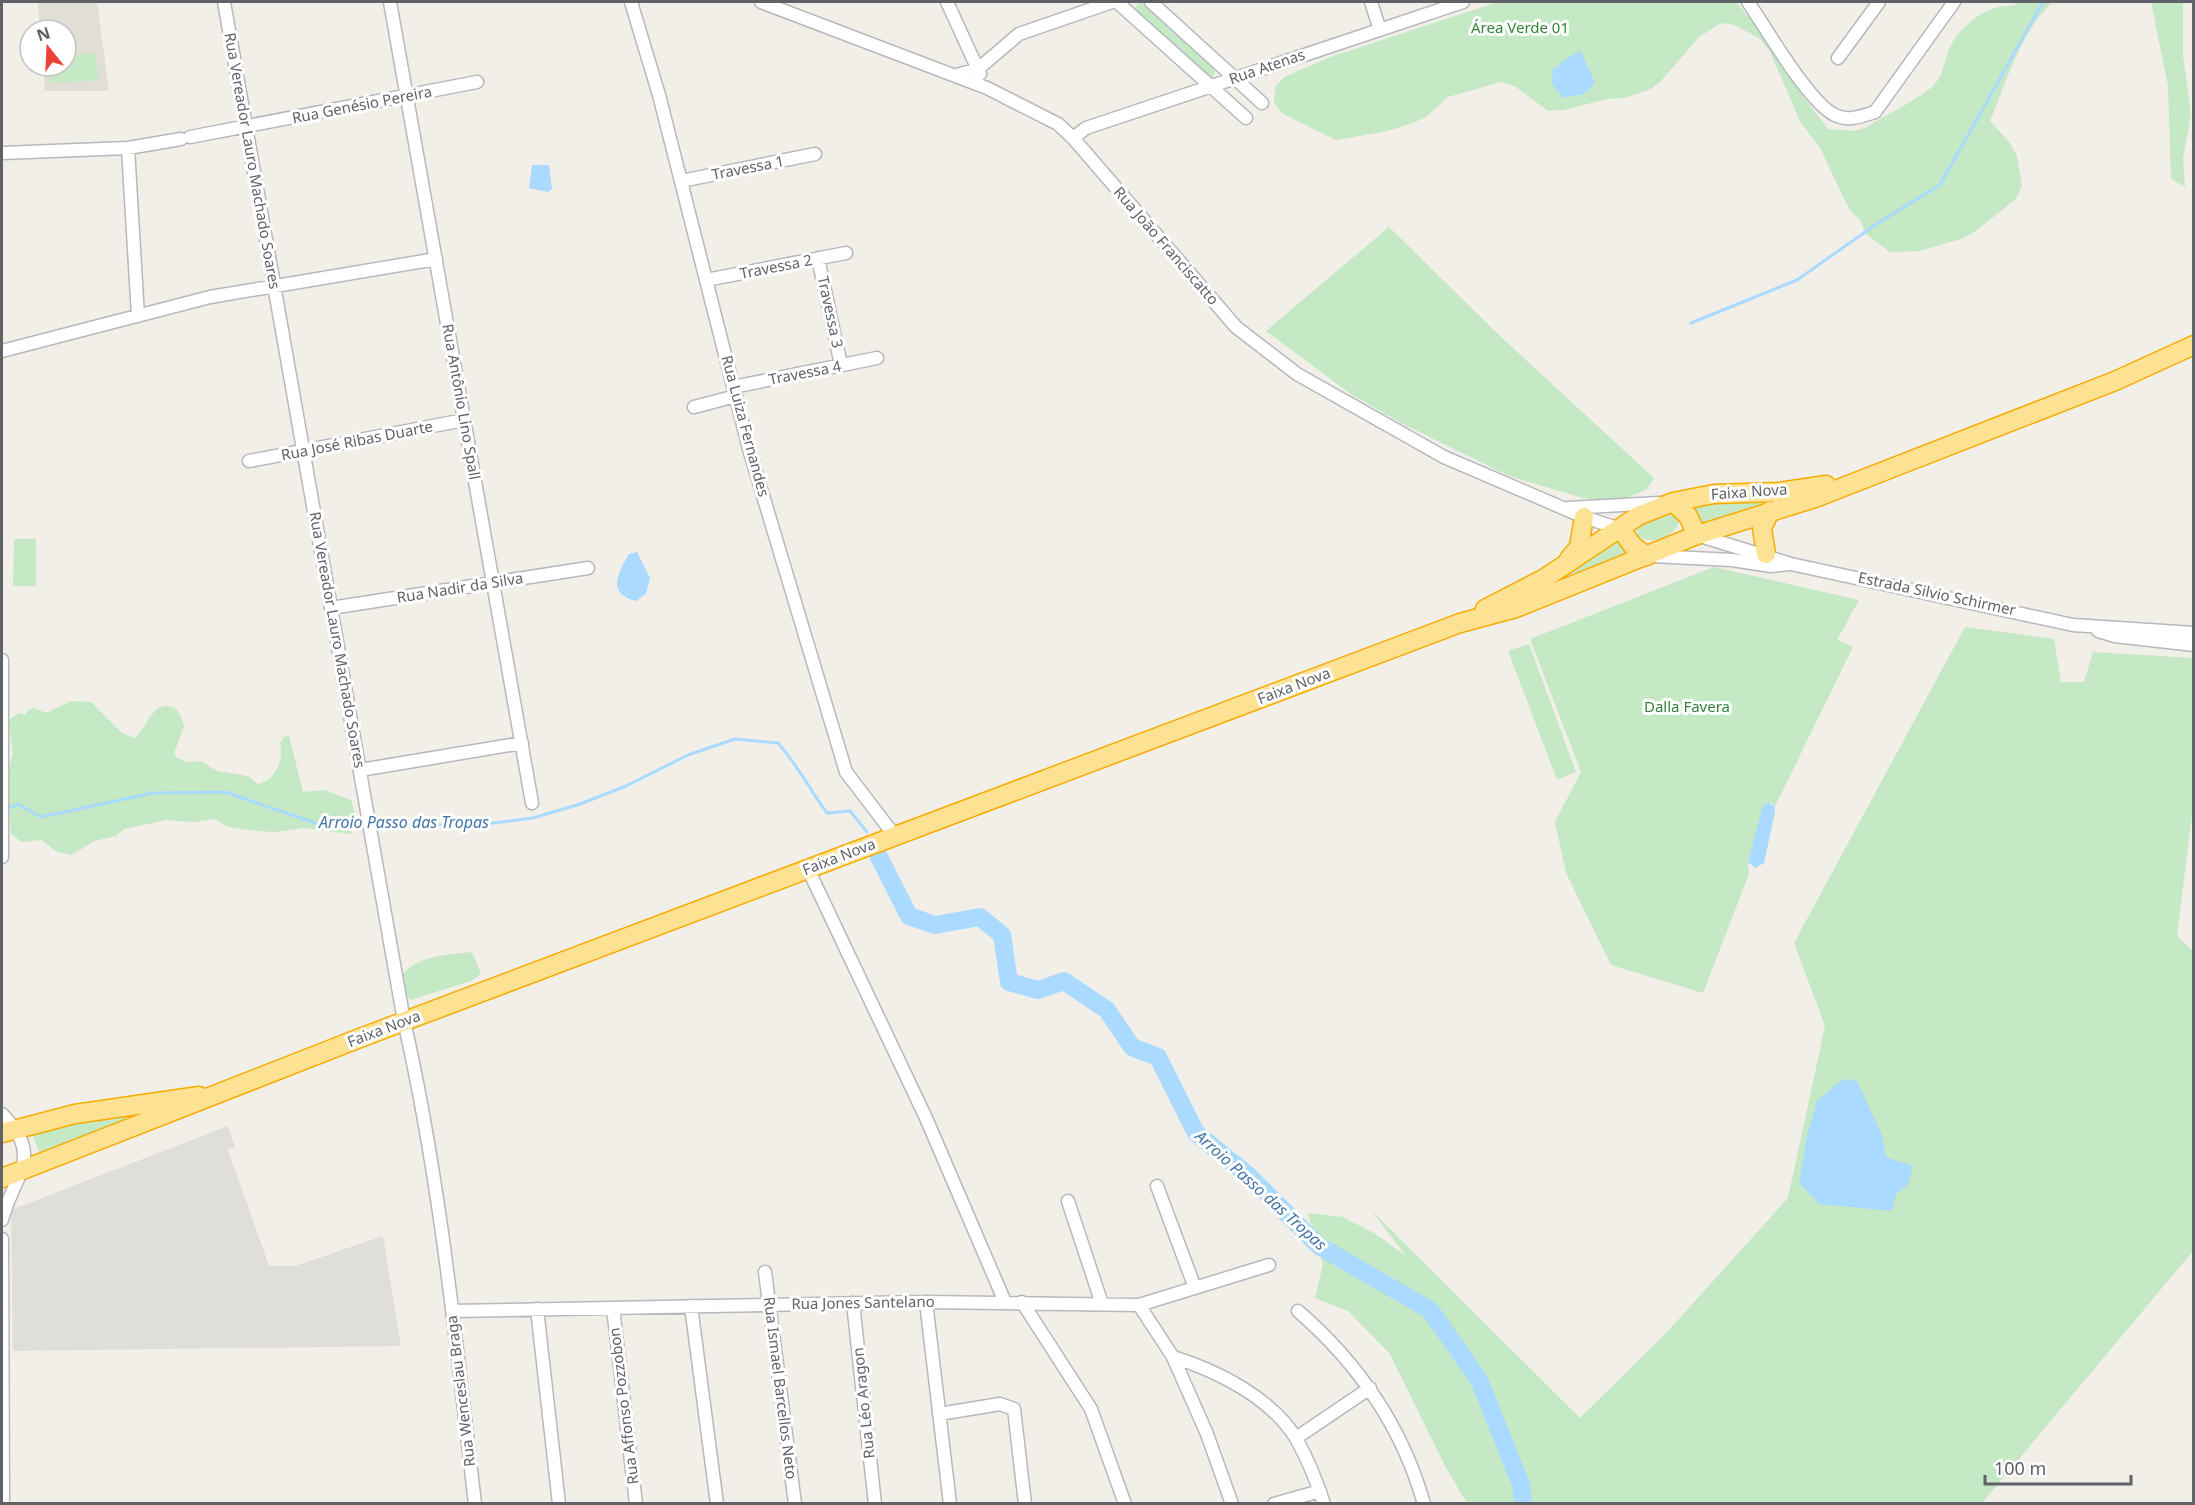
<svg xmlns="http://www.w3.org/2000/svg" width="2195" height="1505" viewBox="0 0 2195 1505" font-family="'Noto Sans',sans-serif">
  <rect width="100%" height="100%" fill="#f1efe8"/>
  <path fill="#e0deda" d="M228 1126 235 1147 228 1150 269 1266H295L383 1236 401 1346 13 1351 11 1210Z"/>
  <path fill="#e1ded6" d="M38 2H97L109 91H45L43 66H66V30H40Z"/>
  <path fill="#c5e8c5" d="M1140 2 1150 6 1217 67 1213 77H1210L1138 13 1135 7Z
    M1498 2H1736L1771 43 1802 95 1828 129 1855 131 1867 127C1885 115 1920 99 1934 85 1944 74 1944 59 1950 47 1961 25 1988 4 2013 6L2018 2H2053C2020 31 2007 81 1990 121L2010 143 2017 156 2022 186 2016 199 1973 233 1961 239 1919 251 1890 252 1866 234 1860 220 1849 209 1820 148 1801 123 1770 52 1760 39 1735 25 1721 23 1699 37 1661 81 1651 89 1624 98 1607 99 1564 110 1548 111 1516 87 1501 82 1448 97 1427 116 1415 122 1388 131 1336 140 1283 114 1274 103 1275 87 1284 77 1333 56Z
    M2151 2H2183V56L2191 114 2183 158 2185 187 2171 179 2168 86Z
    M96 53 98 80 51 83 50 66H66V56Z
    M1389 227 1500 336 1654 478 1647 489 1616 503 1583 498 1509 476 1403 424 1352 395 1266 331Z
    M1777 501 1700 525 1686 505Z
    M1670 510 1680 518C1678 535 1653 546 1638 537L1636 529 1639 522Z
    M14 539H36V586H13Z
    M1620 539 1630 552 1543 585 1588 562Z
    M1714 567 1859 600 1837 640 1853 647 1775 806 1771 803 1748 862 1749 874 1703 993 1611 965 1566 873 1555 822 1581 772 1530 639Z
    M1965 627 2054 639 2061 682H2084L2093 652 2193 658 2194 799 2177 936 2193 951V1251L1982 1503H1467L1446 1468 1390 1354 1348 1311 1315 1298 1323 1264 1308 1213 1343 1217 1374 1233 1406 1256 1371 1210 1580 1418 1668 1331 1788 1198 1825 1026 1794 943Z
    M1529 644 1576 772 1557 780 1508 651Z
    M71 701 91 702 122 733 134 738C146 730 152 700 172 707 180 710 183 720 184 727L174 753 177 758 188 762 201 761 217 771 248 776 258 784C276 780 284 760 280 743L284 737 289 736 303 792 324 790 351 800 355 813 351 834 303 828 276 832 255 831 228 827 215 819 195 822 166 820 124 829 116 836 94 841 72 855 57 852 42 840 22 842 11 834 7 779 13 753 8 720 19 713 25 715 28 710 34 708 46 713Z
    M472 952 481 974 471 981 410 1000 405 991 403 974C420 955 447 955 472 952Z
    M183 1101 40 1154 31 1131Z"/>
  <path fill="#aadaff" d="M1581 51 1595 83 1584 94 1563 98 1552 84 1553 69 1572 55Z
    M532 165H549L552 189 548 192 529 188Z
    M637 552 650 578 646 594 636 601C606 594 618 573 629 554Z
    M1767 803 1775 806V812L1764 863 1755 868 1748 862 1763 805Z
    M1843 1079 1857 1081 1882 1135 1886 1157 1913 1166 1908 1185 1896 1194 1892 1211 1819 1204 1799 1183 1807 1136 1817 1101Z"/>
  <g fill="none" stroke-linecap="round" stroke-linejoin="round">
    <path stroke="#aadaff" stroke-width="3" d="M1691 323 1797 280 1878 223 1940 185 2043 2
      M6 810 18 804 41 817 153 793 225 792 321 825 367 823
      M373 822 471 826 533 818 580 804 626 786 688 755 735 739 778 743C797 764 810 790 827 813L850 811 867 832"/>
    <path stroke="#aadaff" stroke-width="18" d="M879 857 909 916 935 925 980 917 1002 935 1009 982 1038 990 1064 981 1107 1010 1132 1047 1158 1057 1196 1133 1249 1176 1319 1246 1430 1310 1479 1380 1521 1485 1523 1504"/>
    <defs>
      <path id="minor" d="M224 2 404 1021C440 1179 456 1342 475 1504
        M390 2 532 803
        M631 2 659 95 749 449 846 772 894 835
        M761 2 987 88 1058 124 1073 138 1236 327 1297 374 1444 457 1584 517 1620 529
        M947 2 980 74
        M1117 2 1246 118
        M1151 2 1262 103
        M1371 2 1380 30
        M1748 2C1766 28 1809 103 1835 115 1848 122 1862 116 1875 112L1954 2
        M1838 58 1879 2
        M957 75 978 69 1019 34 1112 2
        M190 137 477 82
        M1073 138 1086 128 1463 2
        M128 148 138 316
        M2 153 128 148 181 139
        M681 181 815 154
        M818 258 841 365
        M706 280 846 253
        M2 351 210 297 436 259
        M733 387 877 358
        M694 407 736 396
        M249 461 464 420
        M1568 508 1659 503
        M1697 535 1791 564 2073 625 2194 633
        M1652 556 1732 560 1771 566 1789 564
        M331 608 588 568
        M2098 631 2115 636 2194 645
        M2 660V857
        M360 770 522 743
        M808 869 926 1118 1005 1302
        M2 1114C45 1158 14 1173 2 1220
        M1157 1186 1195 1288
        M1068 1201 1102 1304
        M2 1239 3 1504
        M765 1272 795 1504
        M926 1302 950 1504
        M1022 1302 1091 1409 1125 1504
        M853 1303 875 1504
        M1139 1305 1173 1357 1207 1434 1232 1504
        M691 1306 717 1504
        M613 1308 636 1504
        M537 1309 559 1504
        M452 1311 926 1302 1139 1305 1269 1265
        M1298 1311C1358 1363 1402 1426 1424 1504
        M1173 1357C1218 1371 1272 1398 1297 1440 1308 1460 1317 1482 1324 1504
        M939 1414 1000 1404 1014 1409 1025 1504
        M1296 1438 1370 1388
        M1274 1504 1320 1491"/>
      <path id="highway" d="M1673 502 1688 516 1697 535
        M1620 529 1633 546 1647 556
        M1766 554 1762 528 1770 511
        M1569 559 1579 547 1584 517
        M1485 609 1545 578 1638 516 1673 502 1714 494 1778 492 1826 485
        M2 1133 75 1114 199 1096
        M2 1178 360 1038 1460 623 1516 608 1697 535 1815 498 2115 381 2194 345"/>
    </defs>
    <use href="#minor" stroke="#b5b8bc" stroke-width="15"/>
    <use href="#highway" stroke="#f9ab00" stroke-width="21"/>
    <use href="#minor" stroke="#fff" stroke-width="12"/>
    <use href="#highway" stroke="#fde293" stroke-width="18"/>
  </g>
  <g text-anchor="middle" stroke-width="6" stroke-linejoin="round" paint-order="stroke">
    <g font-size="15" fill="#348238" stroke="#fff">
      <text x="1520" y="33">Área Verde 01</text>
      <text x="1687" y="712">Dalla Favera</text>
    </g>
    <g font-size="15" fill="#5f6368" stroke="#fff">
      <text transform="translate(1267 67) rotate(-19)" y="5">Rua Atenas</text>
      <text transform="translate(362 105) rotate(-11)" y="5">Rua Genésio Pereira</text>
      <text transform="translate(252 161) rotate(80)" y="5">Rua Vereador Lauro Machado Soares</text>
      <text transform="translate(748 168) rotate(-11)" y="5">Travessa 1</text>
      <text transform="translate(1166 246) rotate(49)" y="5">Rua João Franciscatto</text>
      <text transform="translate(776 267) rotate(-11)" y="5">Travessa 2</text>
      <text transform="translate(830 312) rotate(78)" y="5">Travessa 3</text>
      <text transform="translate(805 373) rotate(-11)" y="5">Travessa 4</text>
      <text transform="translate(461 402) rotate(80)" y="5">Rua Antônio Lino Spall</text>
      <text transform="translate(745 426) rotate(75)" y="5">Rua Luiza Fernandes</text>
      <text transform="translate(357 441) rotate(-11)" y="5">Rua José Ribas Duarte</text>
      <text transform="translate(1749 492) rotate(-4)" y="5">Faixa Nova</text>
      <text transform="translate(460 588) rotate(-9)" y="5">Rua Nadir da Silva</text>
      <text transform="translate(1937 594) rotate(12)" y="5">Estrada Silvio Schirmer</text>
      <text transform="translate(337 640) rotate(80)" y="5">Rua Vereador Lauro Machado Soares</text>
      <text transform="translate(1294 686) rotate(-21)" y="5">Faixa Nova</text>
      <text transform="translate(839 857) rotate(-21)" y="5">Faixa Nova</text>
      <text transform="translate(384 1029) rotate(-21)" y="5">Faixa Nova</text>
      <text transform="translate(863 1303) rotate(-1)" y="5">Rua Jones Santelano</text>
      <text transform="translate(780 1388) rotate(83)" y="5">Rua Ismael Barcellos Neto</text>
      <text transform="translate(461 1391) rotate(-97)" y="5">Rua Wenceslau Braga</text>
      <text transform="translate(864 1403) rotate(-96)" y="5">Rua Léo Aragon</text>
      <text transform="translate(624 1406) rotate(-97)" y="5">Rua Affonso Pozzobon</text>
    </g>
    <g font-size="16" font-style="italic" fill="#4174aa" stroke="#fff">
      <text x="404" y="828">Arroio Passo das Tropas</text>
      <text transform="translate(1261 1190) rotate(42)" y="6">Arroio Passo das Tropas</text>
    </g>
  </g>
  <rect width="2195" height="1505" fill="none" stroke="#5f6368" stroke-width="6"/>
  <g transform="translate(48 48) rotate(342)"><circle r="28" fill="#ffffff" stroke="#bfc1c3" stroke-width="1.5"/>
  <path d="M0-4.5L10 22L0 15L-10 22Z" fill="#ea4335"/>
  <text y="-9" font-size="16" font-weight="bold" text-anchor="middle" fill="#5f6368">N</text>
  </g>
  <path d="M1985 1475v9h146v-9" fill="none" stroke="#5f6368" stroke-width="3"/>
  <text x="1994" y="1475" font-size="18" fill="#5f6368" stroke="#ffffff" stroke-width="4.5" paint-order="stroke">100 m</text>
</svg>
